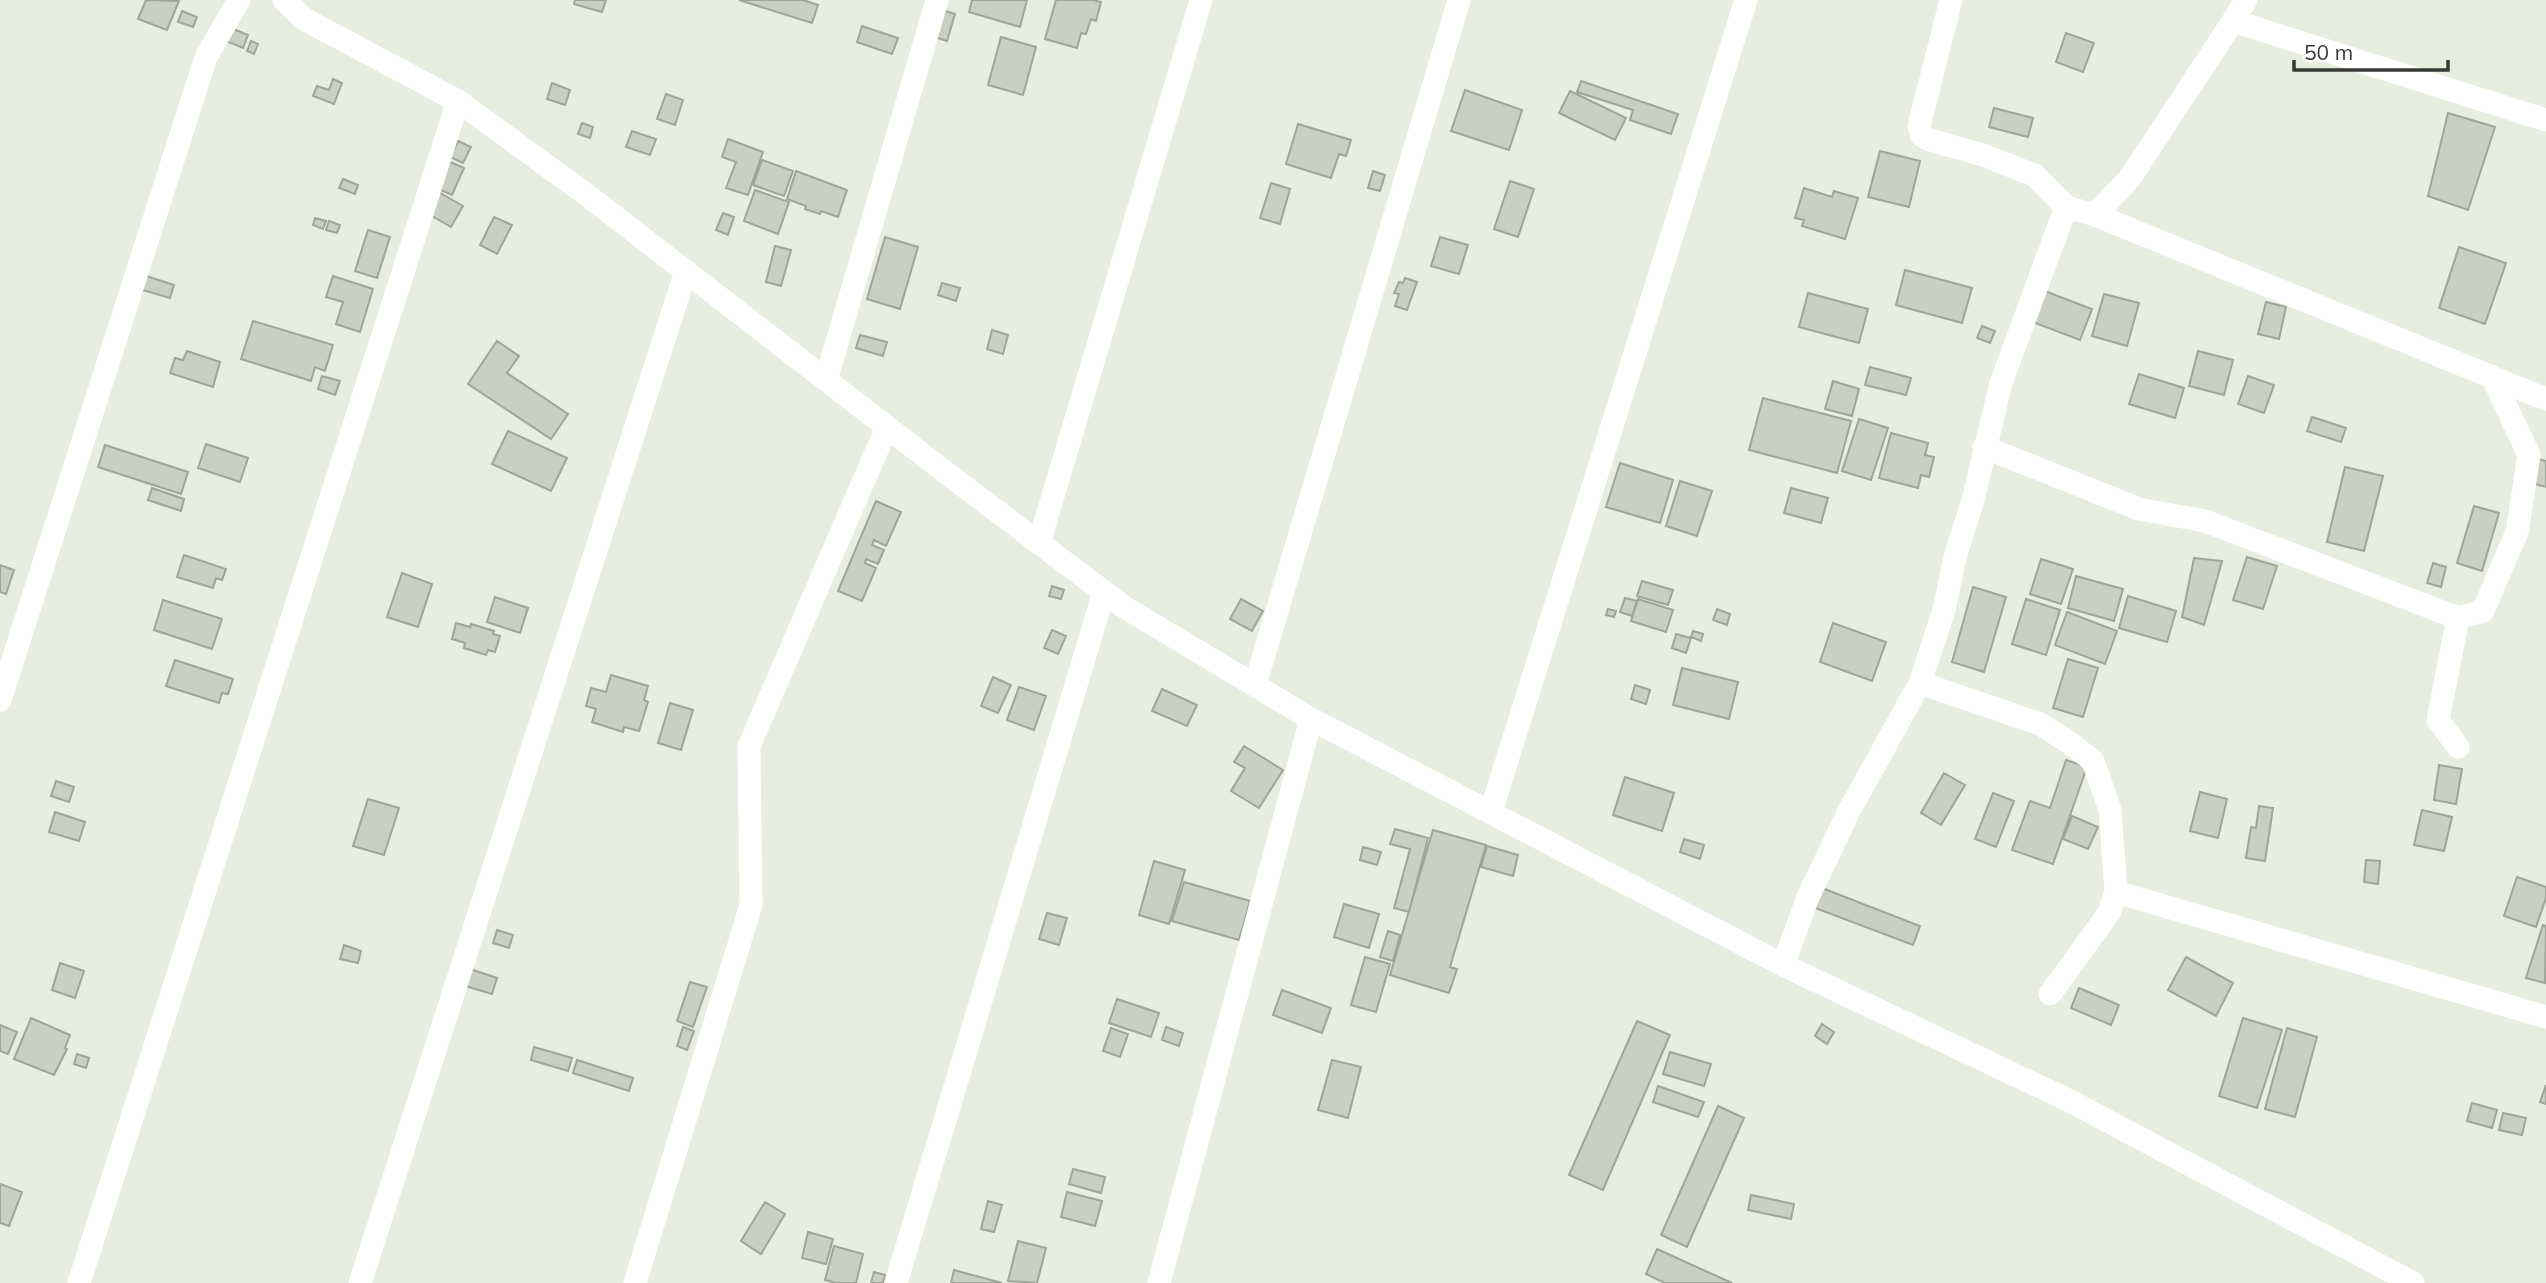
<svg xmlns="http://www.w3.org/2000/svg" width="2546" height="1283" viewBox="0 0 2546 1283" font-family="Mulish,sans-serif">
  <rect width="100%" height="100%" fill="#e7eddf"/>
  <path fill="#c9cfc1" stroke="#a0a598" stroke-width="2" d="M146 0 179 1 167 30 138 19Z
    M575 0H606L602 12 574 4Z
    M739 0H803L818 5 812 23Z
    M972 0H1027L1020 27 969 12Z
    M1056 0H1093L1101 2 1096 21 1091 19 1086 34 1081 33 1077 48 1045 39Z
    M939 9 955 14 947 41 931 36Z
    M182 11 197 17 193 27 178 22Z
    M226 26 248 35 243 48 221 39Z
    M862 26 898 38 892 54 857 42Z
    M2066 33 2094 43 2083 72 2056 62Z
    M1001 37 1036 47 1023 95 988 85Z
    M251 41 258 44 254 54 247 51Z
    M333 79 342 83 334 104 313 96 317 86 329 90Z
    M1581 81 1678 114 1671 134 1630 120 1633 110 1577 92Z
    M552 83 570 90 565 105 547 99Z
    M1465 90 1522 110 1509 150 1451 131Z
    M1570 91 1626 118 1615 140 1559 113Z
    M666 94 683 100 675 125 657 119Z
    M1994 108 2033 118 2028 137 1989 127Z
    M2448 113 2495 127 2468 210 2428 196Z
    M582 123 593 127 590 138 578 134Z
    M1298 124 1351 140 1346 156 1339 154 1331 178 1286 164Z
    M632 131 656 139 650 155 626 147Z
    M728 139 763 152 748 195 726 188 736 162 722 157Z
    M458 141 471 147 463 163 450 157Z
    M1880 151 1920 161 1909 207 1868 197Z
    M762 160 793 171 784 196 753 185Z
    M448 161 464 168 452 195 436 188Z
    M796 171 847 190 838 217 821 211 820 214 805 209 806 206 787 199Z
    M1373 171 1385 175 1380 191 1368 188Z
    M343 179 358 185 355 194 339 188Z
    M1510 181 1534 189 1518 237 1494 229Z
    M1271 183 1290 189 1280 224 1260 218Z
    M1804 188 1832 197 1834 191 1858 198 1845 239 1802 226 1804 220 1795 218Z
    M755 190 789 202 778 234 744 221Z
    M437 191 463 206 451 227 425 212Z
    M723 213 734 217 728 235 716 230Z
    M494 217 512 225 497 254 480 245Z
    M315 218 326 221 323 229 313 225Z
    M329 221 340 225 337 233 326 230Z
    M368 230 390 237 377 278 355 271Z
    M885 237 918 247 900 309 867 299Z
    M1440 237 1468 245 1459 274 1431 266Z
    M775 246 791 250 781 286 766 282Z
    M2459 247 2506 263 2485 324 2439 308Z
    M1905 270 1972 288 1962 323 1896 305Z
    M140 274 174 285 170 298 136 288Z
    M333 276 373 289 360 332 336 324 343 302 326 297Z
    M1405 278 1417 282 1407 310 1395 306 1399 294 1394 293 1399 282 1403 283Z
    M942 283 960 288 956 301 938 295Z
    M2042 290 2092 309 2080 340 2030 321Z
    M1808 293 1868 309 1859 343 1799 327Z
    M2104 294 2139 303 2127 346 2092 336Z
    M2266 302 2286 307 2279 339 2258 334Z
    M253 321 333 345 325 371 315 367 311 381 241 359Z
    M1982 326 1995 331 1990 343 1977 338Z
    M992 330 1008 335 1003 354 987 349Z
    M860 335 887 342 883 356 856 348Z
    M497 341 519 356 507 373 568 414 551 439 468 384Z
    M187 351 220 362 213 387 170 373 175 358 183 360Z
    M2198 351 2233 360 2224 395 2189 386Z
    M1870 367 1911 378 1906 395 1865 385Z
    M2139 374 2184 388 2175 418 2129 404Z
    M322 376 340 381 335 395 318 389Z
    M2248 376 2274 385 2264 413 2238 404Z
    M1833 381 1859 389 1852 416 1825 409Z
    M1763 398 1851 421 1837 473 1749 450Z
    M2312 417 2346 428 2341 442 2307 431Z
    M1859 419 1888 428 1871 480 1842 471Z
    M508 431 567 458 551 491 492 464Z
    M1891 433 1928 443 1925 455 1934 457 1929 477 1921 475 1918 488 1879 478Z
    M206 444 248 458 240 482 198 468Z
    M105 445 188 472 181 494 98 467Z
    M2538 459 2546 461V487L2532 483Z
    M1620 463 1673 480 1660 523 1606 507Z
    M2345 467 2383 476 2364 551 2327 542Z
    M1680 481 1712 491 1697 536 1666 526Z
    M152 488 184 499 181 511 148 500Z
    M1791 488 1828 498 1821 523 1784 513Z
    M876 501 901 512 886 546 874 540 872 545 884 550 878 564 866 559 865 563 876 568 862 601 838 591Z
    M2474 506 2499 513 2482 571 2457 563Z
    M184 555 226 569 222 580 216 578 213 588 177 577Z
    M2247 557 2277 566 2263 609 2233 600Z
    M2194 558 2222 561 2204 625 2182 617Z
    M2041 559 2073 569 2061 604 2030 594Z
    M2433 563 2446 567 2441 587 2427 583Z
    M0 565 14 570 6 594 0 592Z
    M402 573 432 584 418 627 387 617Z
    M2076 576 2123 589 2114 621 2068 608Z
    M1642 581 1673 590 1668 605 1637 596Z
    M1052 586 1064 590 1061 599 1049 596Z
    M1973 587 2006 597 1984 672 1952 662Z
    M2128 596 2176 611 2167 642 2119 628Z
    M495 597 528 608 520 633 487 622Z
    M1625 598 1637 601 1632 616 1620 612Z
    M1241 599 1263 611 1252 631 1230 619Z
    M1638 599 1673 610 1666 632 1631 621Z
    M2026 599 2060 610 2046 655 2012 644Z
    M163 600 222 619 212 649 154 630Z
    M1608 609 1616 611 1614 617 1606 615Z
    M1717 609 1730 614 1727 625 1713 620Z
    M2067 612 2117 631 2105 664 2055 645Z
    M456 623 470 627 471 624 494 631 493 634 500 636 495 652 488 650 486 655 464 648 465 643 452 639Z
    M1833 623 1886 642 1872 681 1820 662Z
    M1052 630 1066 636 1058 654 1044 648Z
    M1693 631 1703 634 1701 641 1691 637Z
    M1676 634 1691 638 1686 653 1672 648Z
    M2068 659 2098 668 2083 717 2053 708Z
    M175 660 233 679 228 694 222 693 219 703 166 686Z
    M1682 668 1738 682 1729 719 1673 705Z
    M611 675 648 686 644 700 648 702 639 731 624 727 623 732 592 722 596 709 586 706 591 688 606 692Z
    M993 677 1011 685 998 713 981 706Z
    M1635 685 1650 690 1646 704 1631 699Z
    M1019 687 1046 696 1034 730 1007 720Z
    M1162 689 1197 705 1187 726 1152 711Z
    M670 703 693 710 681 750 658 743Z
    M1244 746 1283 770 1259 808 1231 791 1245 768 1234 762Z
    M2066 760 2087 767 2053 864 2012 850 2030 801 2050 808Z
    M2439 765 2462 769 2456 804 2434 800Z
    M1944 773 1965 785 1941 825 1921 813Z
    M1625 777 1674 793 1662 831 1613 815Z
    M56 781 74 787 69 802 51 796Z
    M2200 792 2227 799 2218 838 2190 831Z
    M1993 793 2014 801 1996 847 1975 839Z
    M368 799 399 808 384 855 353 846Z
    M2259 806 2273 808 2265 861 2246 858 2251 827 2256 828Z
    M2422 810 2452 817 2444 851 2414 845Z
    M55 812 85 822 79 841 49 832Z
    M2072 816 2098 827 2088 849 2063 839Z
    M1395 829 1428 838 1409 912 1394 908 1410 849 1390 844Z
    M1433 830 1486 845 1450 967 1457 969 1449 993 1390 975Z
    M1684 839 1704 845 1700 859 1680 852Z
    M1487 846 1518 855 1513 876 1481 867Z
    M1363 847 1381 852 1377 865 1360 860Z
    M2366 860 2380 861 2378 884 2364 882Z
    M1154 861 1185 870 1169 924 1139 915Z
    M2517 877 2546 887V898L2536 927 2504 916Z
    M1184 882 1250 901 1239 940 1172 921Z
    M1822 888 1920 926 1913 945 1815 908Z
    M1344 904 1379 914 1369 948 1334 937Z
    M1047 913 1067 918 1059 945 1039 939Z
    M2543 925 2546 926 2545 983 2526 978Z
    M497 930 513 935 509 948 493 943Z
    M1388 931 1400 935 1393 961 1380 957Z
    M344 945 361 951 358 963 340 959Z
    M1365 957 1390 964 1376 1012 1351 1005Z
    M2186 957 2233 983 2216 1016 2168 990Z
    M60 963 84 971 75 998 52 990Z
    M467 968 497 978 492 994 462 985Z
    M690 982 707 987 693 1027 677 1021Z
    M2079 988 2119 1005 2111 1025 2071 1008Z
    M1282 990 1331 1008 1322 1033 1273 1015Z
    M1117 999 1159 1013 1151 1037 1109 1023Z
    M31 1018 70 1035 65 1048 67 1049 54 1075 14 1059Z
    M2243 1018 2282 1030 2257 1108 2219 1096Z
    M1637 1021 1670 1035 1603 1190 1569 1175Z
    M1822 1024 1834 1032 1827 1044 1815 1036Z
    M0 1025 17 1032 8 1054 0 1051Z
    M683 1027 694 1031 687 1050 677 1046Z
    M1166 1027 1183 1033 1179 1046 1162 1040Z
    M1111 1028 1128 1034 1120 1057 1103 1051Z
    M2287 1028 2317 1037 2295 1117 2265 1109Z
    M534 1047 572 1058 568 1071 531 1060Z
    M1670 1052 1711 1064 1704 1086 1663 1074Z
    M77 1054 89 1058 86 1068 74 1064Z
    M577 1060 633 1078 629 1091 573 1073Z
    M1332 1060 1361 1067 1348 1118 1318 1110Z
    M2546 1085V1104L2540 1102Z
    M1658 1086 1704 1102 1698 1117 1653 1102Z
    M2472 1103 2497 1110 2492 1128 2467 1121Z
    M1718 1106 1744 1118 1687 1247 1661 1235Z
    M2503 1113 2526 1118 2522 1135 2499 1130Z
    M1073 1169 1105 1177 1101 1193 1069 1184Z
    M0 1184 22 1192 9 1226 0 1223Z
    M1067 1192 1102 1201 1095 1226 1061 1217Z
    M1751 1195 1794 1204 1791 1219 1748 1210Z
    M988 1201 1002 1205 994 1232 981 1229Z
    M765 1202 785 1214 761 1254 741 1241Z
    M808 1232 833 1239 826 1264 802 1258Z
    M1018 1241 1046 1248 1037 1283 1008 1281Z
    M834 1246 863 1254 856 1283H836L825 1280Z
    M1657 1249 1732 1283H1665L1646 1274Z
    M954 1270 1002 1283H951Z
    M874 1272 885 1275 883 1283H871Z"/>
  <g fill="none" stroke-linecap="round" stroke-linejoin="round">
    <path stroke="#fff" stroke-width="23" d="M284 0 304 19 458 101 587 195 949 475 1124 607 1311 719 1783 965 2070 1101 2413 1283
      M1951 0 1919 126 1922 136 1930 140 1983 155 2034 175 2066 207 2095 215 2130 178 2233 21 2546 120
      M2233 21 2246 0
      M2095 215 2546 399
      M826 380 937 0
      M1984 447 2139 509 2205 521 2458 618
      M1039 543 1201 0
      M1920 683 2040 724 2070 743 2093 761 2110 810 2116 892 2546 1017
      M1255 685 1459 0
      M0 700 206 57 239 0
      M2458 747 2438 720 2458 618 2483 611 2517 532 2529 455 2492 376
      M1491 811 1746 0
      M1783 965 1808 897 1849 811 1920 683 1944 610 1955 557 1973 500 2001 383 2066 207
      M2050 994 2109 913 2116 892
      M79 1283 458 101
      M360 1283 686 271
      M635 1283 751 905 749 746 887 427
      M896 1283 1104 592
      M1159 1283 1311 719"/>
  </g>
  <path d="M2294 60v10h154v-10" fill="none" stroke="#383a35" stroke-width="3.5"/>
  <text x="2304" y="60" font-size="21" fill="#383a35" stroke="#ffffff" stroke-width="5" paint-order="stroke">50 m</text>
</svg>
